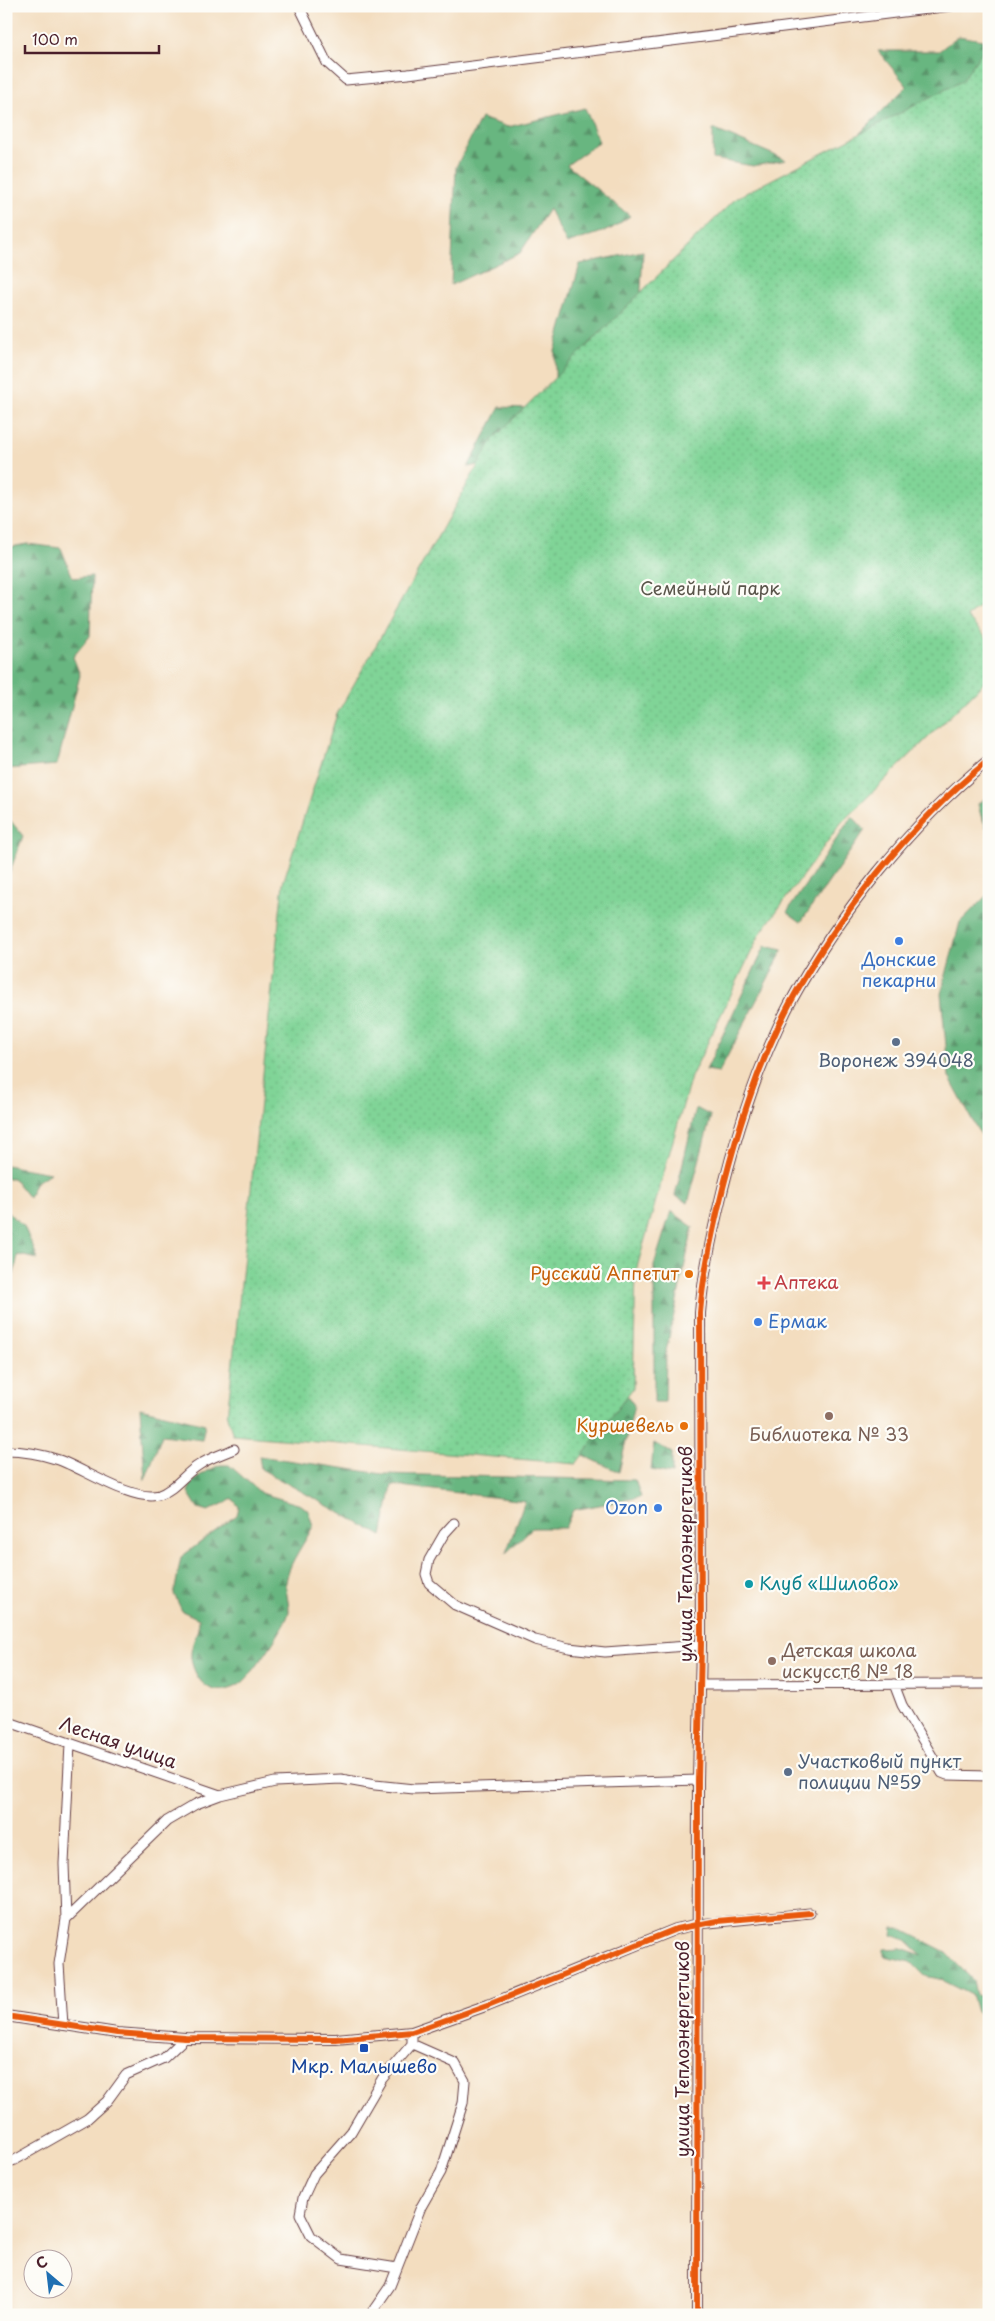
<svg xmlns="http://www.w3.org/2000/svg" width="995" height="2321" viewBox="0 0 995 2321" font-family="'Playpen Sans',sans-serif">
  <defs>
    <pattern id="forest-firs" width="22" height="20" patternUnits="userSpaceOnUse" patternTransform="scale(1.25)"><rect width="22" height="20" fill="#68b680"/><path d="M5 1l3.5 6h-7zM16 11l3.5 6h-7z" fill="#589369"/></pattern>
    <pattern id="park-dots" width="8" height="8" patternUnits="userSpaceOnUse" patternTransform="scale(1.25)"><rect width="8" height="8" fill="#80d497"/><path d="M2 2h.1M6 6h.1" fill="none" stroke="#70b682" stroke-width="1.8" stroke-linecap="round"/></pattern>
  </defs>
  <rect width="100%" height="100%" fill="#fdfcf7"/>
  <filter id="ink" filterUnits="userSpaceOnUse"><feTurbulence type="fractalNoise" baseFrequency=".02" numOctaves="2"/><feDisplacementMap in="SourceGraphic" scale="10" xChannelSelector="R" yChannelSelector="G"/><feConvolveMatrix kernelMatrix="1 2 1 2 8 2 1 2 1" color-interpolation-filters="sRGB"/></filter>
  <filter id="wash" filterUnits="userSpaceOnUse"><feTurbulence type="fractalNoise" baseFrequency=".0096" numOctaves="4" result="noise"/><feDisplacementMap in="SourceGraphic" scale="20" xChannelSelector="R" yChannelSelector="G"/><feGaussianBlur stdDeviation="1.12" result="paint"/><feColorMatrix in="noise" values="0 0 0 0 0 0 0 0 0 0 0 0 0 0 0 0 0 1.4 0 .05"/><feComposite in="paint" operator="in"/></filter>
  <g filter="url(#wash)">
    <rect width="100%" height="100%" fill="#f3ddbf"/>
    <path fill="url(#forest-firs)" stroke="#596a56" d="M958 36 989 41V90L963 85 859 134 907 86 878 51H939Z
      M585 108 599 142 567 165 630 216 611 229 567 244 549 209 520 253 451 285 456 167 481 118 508 127Z
      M713 129 786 160 753 166 713 159Z
      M643 251 638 345 496 461 468 467 500 407 555 409V351L580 264Z
      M27 544 61 548 73 578 92 576 90 636 73 657 80 675 57 765 6 769V548Z
      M989 795V833L981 816 978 804Z
      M852 816 865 830 801 922 787 912Z
      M10 820 23 836 9 874 6 875V823Z
      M989 893V1145L977 1129 949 1077 941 994 960 922Z
      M765 946 783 950 719 1072 706 1070Z
      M696 1108 711 1116 688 1203 675 1196Z
      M6 1165 50 1173 35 1183 29 1198 13 1178H6Z
      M6 1211 24 1226 38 1259 18 1255 14 1274H6Z
      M671 1211 693 1227 666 1351 665 1402H654V1265Z
      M619 1384 634 1405 619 1472 570 1449Z
      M140 1408 205 1424 202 1440 162 1435 145 1480Z
      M654 1443 672 1453V1474L651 1470Z
      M259 1456 383 1474 635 1480 641 1497 573 1510 565 1528H532L506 1553 525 1501 392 1485 382 1536 261 1469Z
      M220 1465H229L261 1493 301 1505 308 1510 313 1526C306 1541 290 1562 287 1577 284 1589 289 1600 289 1611 289 1622 253 1674 243 1682 236 1688 224 1692 215 1690 202 1687 195 1675 192 1663 187 1647 200 1634 199 1619L182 1611 174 1594 181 1557 237 1515 239 1507 233 1499 208 1511 198 1508 188 1492C193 1476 206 1472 220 1465Z
      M893 1928H899L944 1951 973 1980 976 1995 989 1998V2022L976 2012 971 1995 939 1979 925 1976 911 1962 884 1956V1949L901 1948 922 1955 906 1940 892 1935Z"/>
    <path fill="url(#park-dots)" stroke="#657a61" d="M989 41V598L967 617 989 641V678L841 823 760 934 691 1077 636 1271 633 1388 576 1464 233 1435 227 1417 283 883 337 714 493 439 736 198 962 81Z"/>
  </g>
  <g filter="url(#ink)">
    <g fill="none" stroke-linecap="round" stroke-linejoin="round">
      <defs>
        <path id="minor" d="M299 6 327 63 346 80 408 74 951 6
          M6 1451C25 1451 41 1454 59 1460 84 1469 133 1502 159 1495 175 1490 185 1473 199 1465 209 1458 223 1454 234 1449
          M454 1523 444 1534 429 1560 426 1574 429 1583 455 1605 535 1640 569 1648 605 1652 701 1645
          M894 1684 902 1705 942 1773 947 1775 989 1776
          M701 1685 989 1684
          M6 1721 220 1795
          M66 1919 167 1821 196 1804 220 1795 275 1782 341 1779 375 1785 414 1789 698 1780
          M699 1924 810 1913
          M63 2025 59 1964 66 1919 64 1864 70 1744
          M6 2163 15 2160 87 2119 107 2101 126 2075 164 2058 185 2038
          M397 2268 341 2259 311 2236 300 2214 303 2198 314 2174 351 2132 382 2079 412 2044
          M370 2315 390 2286 421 2207 441 2172 463 2103 465 2081 455 2063 412 2044V2032"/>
        <path id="tertiary" d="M6 2016 117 2033 185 2038 336 2039 412 2032 488 2005 676 1929 699 1924
          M697 2315 698 1780 701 1645 700 1313C703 1277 710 1243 718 1209 734 1140 756 1068 789 1005 838 915 909 825 989 760"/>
      </defs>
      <use href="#minor" stroke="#633c41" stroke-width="11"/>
      <use href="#tertiary" stroke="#633c41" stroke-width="12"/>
      <use href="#minor" stroke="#fff" stroke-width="9"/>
      <use href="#tertiary" stroke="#fff" stroke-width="10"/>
      <defs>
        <path id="cycleway" d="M6 2016 117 2033 185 2038 336 2039 412 2032 488 2005 676 1929 717 1921 810 1913
          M697 2315 698 1780 701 1645 700 1313C703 1277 710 1243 718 1209 734 1140 756 1068 789 1005 838 915 909 825 989 760"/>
      </defs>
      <use href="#cycleway" stroke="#fdfcf7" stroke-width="9"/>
      <use href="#cycleway" stroke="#e8590c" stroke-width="6"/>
    </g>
  </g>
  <g fill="#3f7fe0" stroke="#fdfcf7" stroke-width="2">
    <circle cx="899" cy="941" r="5"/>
    <circle cx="758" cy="1322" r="5"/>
    <circle cx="658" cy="1508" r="5"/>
  </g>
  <g fill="#5c6f8a" stroke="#fdfcf7" stroke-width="2">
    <circle cx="896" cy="1042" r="5"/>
    <circle cx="788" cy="1772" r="5"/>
  </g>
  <g fill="#e8710a" stroke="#fdfcf7" stroke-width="2">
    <circle cx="689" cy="1274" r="5"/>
    <circle cx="684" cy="1426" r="5"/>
  </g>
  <path fill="#e0444e" stroke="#fdfcf7" stroke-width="2" d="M761.5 1275.5h5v5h5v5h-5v5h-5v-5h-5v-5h5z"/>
  <g fill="#8d6e63" stroke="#fdfcf7" stroke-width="2">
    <circle cx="829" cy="1416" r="5"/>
    <circle cx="772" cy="1661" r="5"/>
  </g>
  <circle fill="#0f9aa8" stroke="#fdfcf7" stroke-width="2" cx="749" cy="1584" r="5"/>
  <rect fill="#1a4fb4" stroke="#fdfcf7" stroke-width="2" x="359" y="2043" width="10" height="10" rx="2.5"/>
  <g text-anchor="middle" stroke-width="4.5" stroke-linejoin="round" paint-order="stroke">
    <g font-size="18" fill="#5a554b" stroke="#fdfcf7">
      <text x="710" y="595">Семейный парк</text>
    </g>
    <g font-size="18" fill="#366cbe" stroke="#fdfcf7">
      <text x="899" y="966">Донские<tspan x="899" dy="21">пекарни</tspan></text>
      <text x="768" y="1328" text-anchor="start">Ермак</text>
      <text x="648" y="1514" text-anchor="end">Ozon</text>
    </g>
    <g font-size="18" fill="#4e5e75" stroke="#fdfcf7">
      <text x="896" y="1067">Воронеж 394048</text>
      <text x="798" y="1768" text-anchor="start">Участковый пункт<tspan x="798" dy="21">полиции №59</tspan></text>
    </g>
    <g font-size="18" fill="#c56008" stroke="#fdfcf7" text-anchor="end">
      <text x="679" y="1280">Русский Аппетит</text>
      <text x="674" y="1432">Куршевель</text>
    </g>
    <g font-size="18" fill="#be3a42" stroke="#fdfcf7" text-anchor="start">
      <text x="774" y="1289">Аптека</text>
    </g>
    <g font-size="18" fill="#785e54" stroke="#fdfcf7">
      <text x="829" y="1441">Библиотека № 33</text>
      <text x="782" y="1657" text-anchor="start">Детская школа<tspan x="782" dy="21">искусств № 18</tspan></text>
    </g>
    <g font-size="18" fill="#4a1f2b" stroke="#fdfcf7">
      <text transform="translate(686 1554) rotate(-90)" y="6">улица Теплоэнергетиков</text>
      <text transform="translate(118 1743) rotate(19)" y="6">Лесная улица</text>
      <text transform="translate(683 2049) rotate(-90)" y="6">улица Теплоэнергетиков</text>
    </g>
    <g font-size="18" fill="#0d838f" stroke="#fdfcf7" text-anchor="start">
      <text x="759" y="1590">Клуб «Шилово»</text>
    </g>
    <g font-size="18" fill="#164399" stroke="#fdfcf7">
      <text x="364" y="2073">Мкр. Малышево</text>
    </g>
  </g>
  <rect width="995" height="2321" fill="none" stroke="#fdfcf7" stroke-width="25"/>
  <g transform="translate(48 2274) rotate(332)"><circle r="24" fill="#fdfcf7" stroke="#b5a4a5"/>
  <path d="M0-4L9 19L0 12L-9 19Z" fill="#1f6fb2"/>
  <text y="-8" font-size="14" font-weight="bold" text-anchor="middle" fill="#4a1f2b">С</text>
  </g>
  <path d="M25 45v8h134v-8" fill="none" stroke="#4a1f2b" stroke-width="2.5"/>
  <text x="32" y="45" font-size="15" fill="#4a1f2b" stroke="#fdfcf7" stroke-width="4" paint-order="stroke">100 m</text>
</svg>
